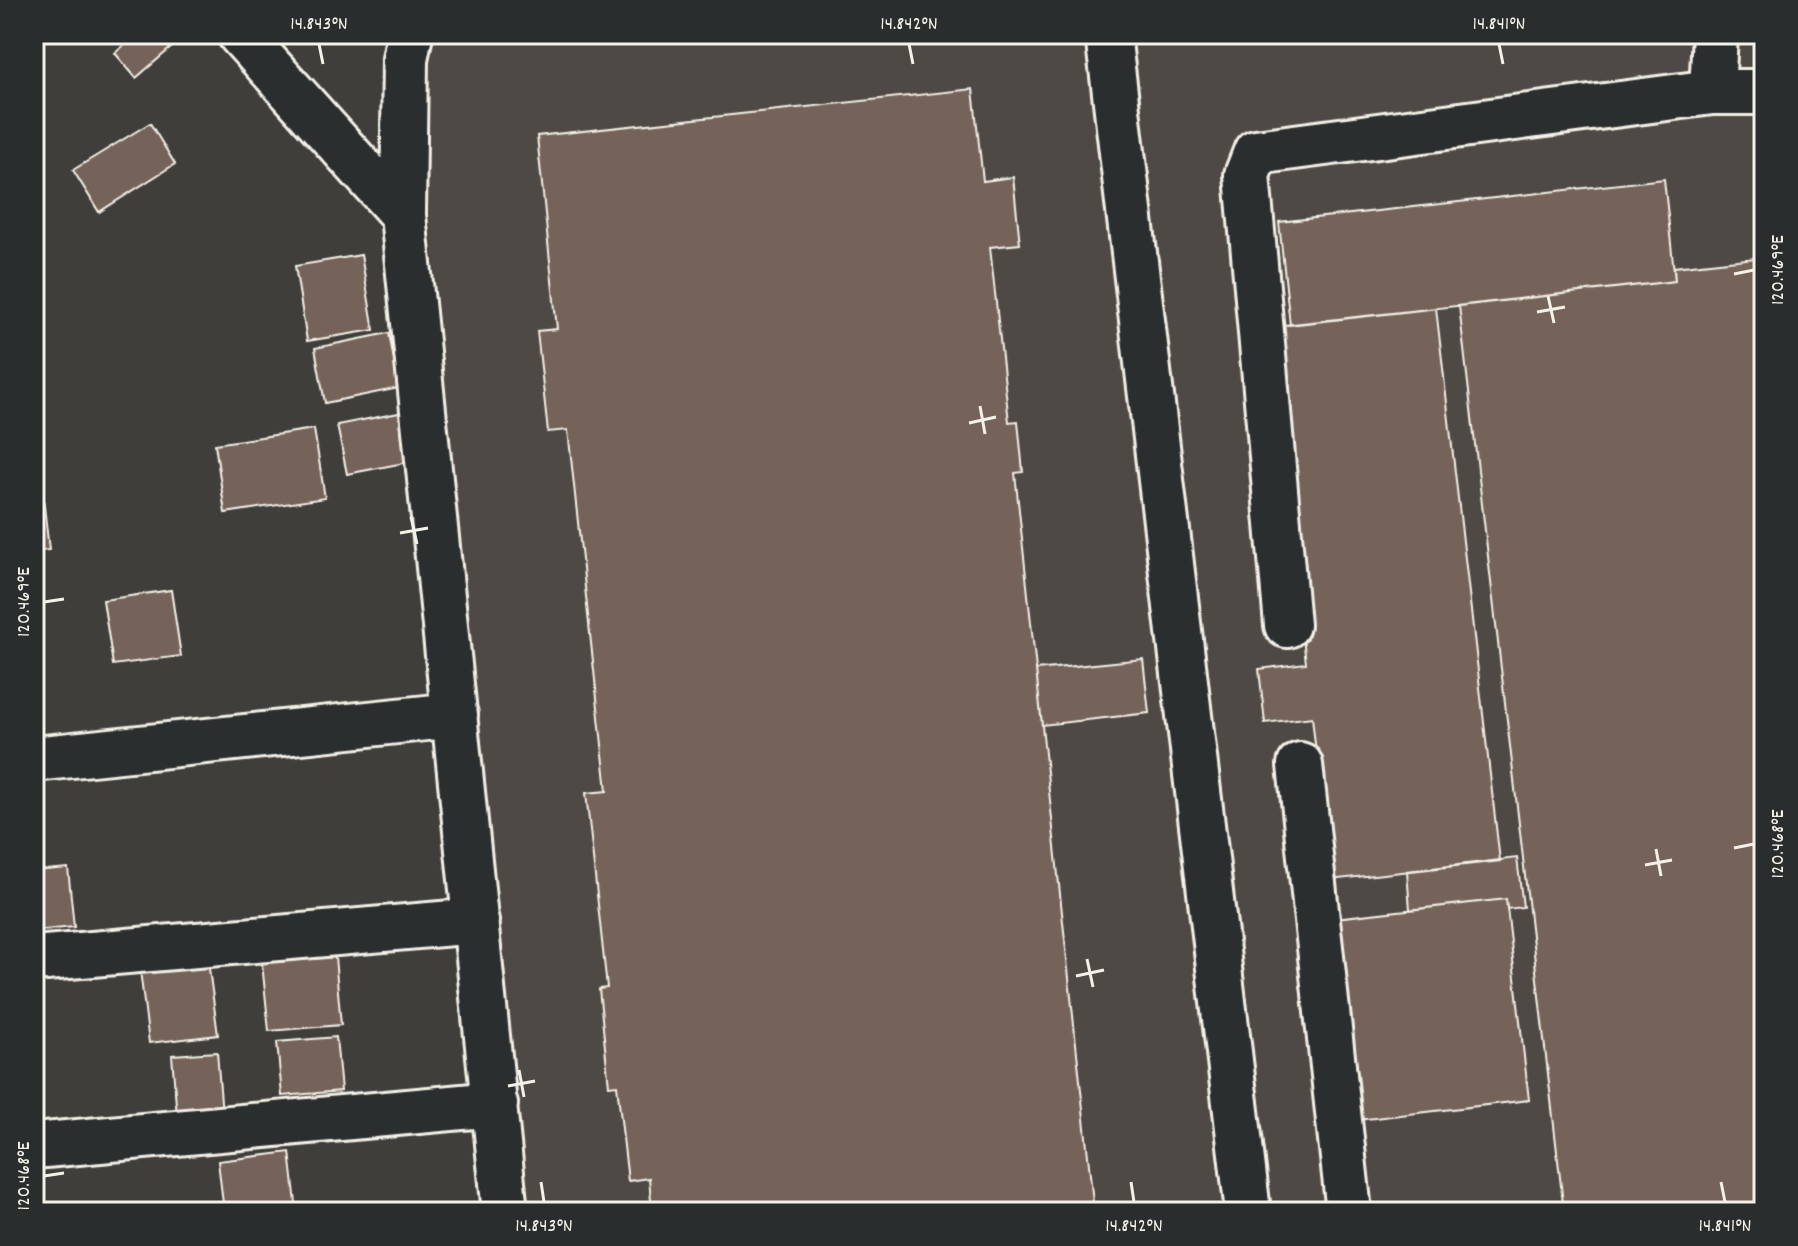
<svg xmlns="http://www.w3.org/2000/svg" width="1798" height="1246" viewBox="0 0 1798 1246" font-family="Dekko,sans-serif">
  <rect width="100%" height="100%" fill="#403e3b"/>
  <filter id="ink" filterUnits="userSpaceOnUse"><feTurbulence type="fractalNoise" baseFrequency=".0125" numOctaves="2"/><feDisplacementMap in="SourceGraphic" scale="16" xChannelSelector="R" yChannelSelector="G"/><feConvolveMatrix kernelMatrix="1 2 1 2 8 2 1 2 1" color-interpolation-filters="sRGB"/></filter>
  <g filter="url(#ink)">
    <path fill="#504944" d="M420 34H1764V1212H523L415 58Z"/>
    <path fill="#74645a" stroke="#f4f1e8" stroke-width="2" d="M137 34H187L136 78 115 53Z
      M973 89 983 181 1013 177 1020 244 990 247 1009 422 1018 421 1023 472 1015 473 1094 1212H652L649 1178 628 1181 617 1085 609 1086 599 989 607 988 586 793 607 791 568 430 548 432 537 331 557 329 537 136Z
      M150 123 175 164 99 212 73 170Z
      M1664 179 1675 281 1290 325 1279 222Z
      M361 255 374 330 307 341 295 266Z
      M1764 257V1212H1564L1459 306 1675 281 1674 267Z
      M1436 308 1500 861 1330 880 1312 717 1265 723 1259 669 1306 663 1267 327Z
      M389 333 399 388 325 403 315 348Z
      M399 413 409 462 347 474 337 425Z
      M314 429 325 498 225 513 215 444Z
      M34 497H43L49 550 34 552Z
      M171 590 181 656 113 665 103 600Z
      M1143 659 1149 713 1042 725 1036 670Z
      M1517 858 1523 907 1507 909 1506 899 1410 910 1407 871Z
      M68 868 74 927 34 931V871Z
      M1506 899 1529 1100 1358 1120 1335 918Z
      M335 957 341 1025 269 1031 262 963Z
      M208 961 218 1035 149 1043 140 970Z
      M336 1037 341 1091 282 1096 277 1042Z
      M217 1052 222 1114 177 1117 172 1055Z
      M290 1152 297 1212H224L218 1161Z"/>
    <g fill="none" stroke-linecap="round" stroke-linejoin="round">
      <defs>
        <path id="minor" d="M240 34 403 215
          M410 34 405 59 403 215 505 1212
          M1108 34 1248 1212
          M1712 92 1715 34
          M1287 625 1247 175 1256 152 1712 92H1764
          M34 759 455 715
          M1300 765 1349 1212
          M34 959 476 921
          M34 1146 495 1104"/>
      </defs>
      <use href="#minor" stroke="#f4f1e8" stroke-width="50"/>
      <use href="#minor" stroke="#2a2d2e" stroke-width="44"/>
    </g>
  </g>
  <path fill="none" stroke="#f4f1e8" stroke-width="3" d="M319 44 323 64M909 44 913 64M1499 44 1503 64M1734 274 1754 270M1548 296 1554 323M1537 312 1565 307M980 406 985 434M969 423 996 417M411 517 417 544M400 533 428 528M44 602 64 599M1734 848 1754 844M1656 849 1661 876M1645 865 1672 860M1087 959 1093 987M1076 976 1104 970M519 1070 524 1097M508 1086 535 1081M44 1176 64 1173M541 1182 544 1202M1131 1182 1134 1202M1721 1182 1725 1202"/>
  <rect width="1798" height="1246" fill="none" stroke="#2a2d2e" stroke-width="88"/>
  <rect x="44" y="44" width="1710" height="1158" fill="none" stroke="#f4f1e8" stroke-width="3"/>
  <g font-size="20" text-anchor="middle" fill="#f4f1e8">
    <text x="319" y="29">14.843°N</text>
    <text x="909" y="29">14.842°N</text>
    <text x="1499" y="29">14.841°N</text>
    <text transform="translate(1776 270) rotate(-90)" y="7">120.469°E</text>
    <text transform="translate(22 602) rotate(-90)" y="7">120.469°E</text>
    <text transform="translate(1776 844) rotate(-90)" y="7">120.468°E</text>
    <text transform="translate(22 1176) rotate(-90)" y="7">120.468°E</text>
    <text x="544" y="1231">14.843°N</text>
    <text x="1134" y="1231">14.842°N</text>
    <text x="1725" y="1231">14.841°N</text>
  </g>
</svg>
